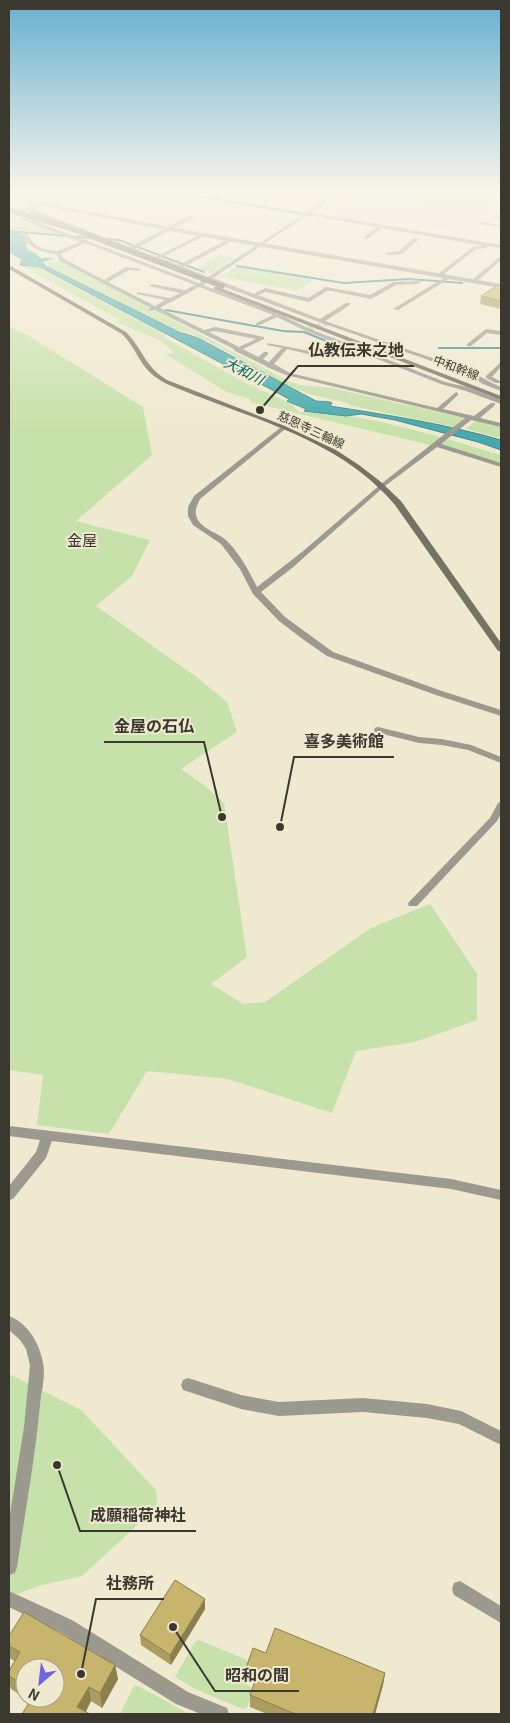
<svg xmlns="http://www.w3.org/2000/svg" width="510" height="1723" viewBox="0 0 510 1723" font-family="Georgia,'Noto Sans JP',serif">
  <rect width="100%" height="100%" fill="#efe9cf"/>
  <path fill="#e9d8ea" d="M370 193H465L501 199V201L463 231 406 223 379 224 335 217Z"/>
  <path fill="#c7e1aa" d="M386 193H462L497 198 478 213 379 198Z
    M9 215 15 216 66 236 9 229Z
    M220 255 235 258 211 273 198 268Z
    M59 257 154 310 146 311H157L288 381 301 385 332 388 464 418 455 427 352 406 347 403 309 394 273 379 221 348 182 329 194 337 129 308 48 267 47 263 54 258 56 259 54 262 61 266 55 262Z
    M20 265 38 267 165 335 163 337 244 382 292 404 299 412C357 410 444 438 501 455V463L434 443 430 445 250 402V399L227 392 165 354 174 353 161 341 116 322 121 320 154 333 114 317Z
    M237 266 314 279 297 291 221 277Z
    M9 327 22 332 143 407 152 455 76 521 150 540 132 576 96 606 198 678 227 702 237 732 181 769 204 785 224 803 247 957 211 984 243 1004 265 1002 371 928 430 904 477 974V1020L415 1042 356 1051 332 1113 228 1079 147 1071 109 1134 37 1125 43 1075 9 1070Z
    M475 421 501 427V438L466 429Z
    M9 1374 81 1410 156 1490 157 1507 82 1576 39 1586 9 1597Z
    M199 1640 247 1660C249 1668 242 1676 244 1683L254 1689 247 1707 243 1709 195 1689 175 1677 195 1642Z
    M134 1686H138L189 1714H120Z"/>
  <path fill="#44aaad" stroke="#418887" d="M9 230 23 235 27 250 36 254V256L42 259 52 258 42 262 47 267 179 332 198 338 316 401 330 402 332 403 330 406C388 415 445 424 501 440V450L478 442 395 420 361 414 346 416 304 411 306 409 287 401 289 399 40 267 20 265 22 259 11 253Z"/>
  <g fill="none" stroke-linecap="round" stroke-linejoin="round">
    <path stroke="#418887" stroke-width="2" d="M181 193 309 215
      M9 231 91 238
      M106 239 119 240 204 272
      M237 266 344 283 409 279 462 283
      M166 310 283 331 304 332 366 357
      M439 348H501"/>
    <path stroke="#cbc6af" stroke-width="5.5" stroke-dasharray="5.5 2.5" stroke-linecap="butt" d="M308 330 327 323"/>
    <path fill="#9c998f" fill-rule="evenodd" d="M336 193H341L312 213 501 245V248L487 246V248L476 249 440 277 438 276V274L473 247 484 246 382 228 366 240 364 237 377 227 308 215 213 278 254 294 265 288 308 298 326 287 370 295 393 282 420 281 421 282 418 284 396 285 371 299 332 291H327L309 302 266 292 258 295 320 319 346 303H350V305L325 321 470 371 492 383 501 387V391L483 384 466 373 319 322 209 281 203 285 275 312 310 329 445 382 467 387 501 400V404L466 391 441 384 306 331 277 317 260 325H256V323L273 315 199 287 160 308 204 330 215 327 264 337V339L243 349 258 357 264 352H268V354L263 359 269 362 282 348 267 345V343L310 351V353L308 354 287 349 274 364 290 373 437 408 456 392 458 393V395L443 409 474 416 491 403H495V405L480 418 501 423V427L471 420 441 444 501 463V467L437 447 385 486 292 568 261 592 285 617 333 652 442 691 501 710V716L436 695 327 656 304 640 279 621 253 594 240 569 221 544 193 525 188 516V507L194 496 280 428H284V430L200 499C197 505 194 511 197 518 201 529 219 533 227 541 240 554 249 571 257 587L302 552 381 484 465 418 286 375 267 367 266 366 235 351 234 349 155 310 149 311 148 310 151 308 60 261 56 254C44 253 33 249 24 241L23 233H27C32 246 44 251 57 251L80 242 23 220 19 214 20 210 41 203V205L36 207 35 210 130 247 189 216H193V218L135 249 156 257 201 234H205V236L160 258 179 265 228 239H232V241L184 267 208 277ZM30 209V212L36 215 205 279 199 283 27 218 23 214 24 212ZM85 243 195 285 185 290 152 284 149 286 180 293 170 298 137 292V294L165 300 155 306 108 282 129 270 140 271V269L126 267 104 280 64 259 61 254ZM215 331 256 339 239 347 209 332Z
      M496 215 501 216V218L494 217Z
      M481 222 501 225V227L479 224Z
      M414 238 419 239 402 254 388 255 385 253 399 251Z
      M501 256V260L476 282H472V280Z
      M447 276 452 277 398 310 393 309Z
      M486 329 501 331V335L487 333 471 346H467V344Z
      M501 362V367L492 377 500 381V383H496L486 378V376Z
      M378 727 419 737 442 739 471 745 501 757V763L468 750 442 745 419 743 375 732 374 730 375 728Z
      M501 802V814L497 821 417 906H409L408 904 409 902 490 818 498 803Z
      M9 1126 451 1179 501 1190V1200L451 1189 52 1141 46 1158 13 1199 9 1200V1186L36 1152 40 1140 9 1136Z
      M9 1316C28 1323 40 1344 43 1363 46 1376 41 1392 40 1405 35 1459 25 1513 17 1567L15 1573 9 1575V1520L24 1427 30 1365 26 1349 20 1340 9 1330Z
      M188 1378 241 1395 279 1402 363 1398 427 1404 461 1411 501 1431V1445L459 1424 427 1418 363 1412 279 1416 241 1409 183 1390 181 1385 183 1380Z
      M460 1581 501 1606V1623L454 1595 452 1589 454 1583Z
      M9 1591 72 1620 188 1692 227 1708 229 1714H201L176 1704 60 1632 9 1607Z"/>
    <path fill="#9c998f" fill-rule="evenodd" d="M9 197 181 229 501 284V288L181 233 9 199Z"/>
    <path fill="#777364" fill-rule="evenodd" d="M9 265 126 332C143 349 144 366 167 380L285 426 336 450 359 465 381 482 401 501 501 643V651H498L395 505C383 491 370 479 355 468 301 429 231 411 169 385 138 370 142 355 122 334L9 269Z
      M214 287H218L501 396V400L214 289Z"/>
    <path stroke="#777364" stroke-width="5.5" d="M9 210 67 227 222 286"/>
  </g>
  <path fill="#ab9c5f" d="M501 286V309L480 304 481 296Z
    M205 1609 171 1665 141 1645 140 1635Z
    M9 1636 115 1665 118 1679 102 1708 91 1701 86 1712 30 1701 25 1698H55L25 1668V1698L11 1689 9 1682V1671L15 1661 9 1658Z
    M266 1653 385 1673 383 1685 375 1714H267L250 1707V1695L254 1683 246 1680V1668Z"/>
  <path fill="#8b7f4d" d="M205 1599V1609L171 1665 170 1655Z
    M115 1665 118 1679 102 1708 100 1693Z
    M385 1673 383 1685 375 1714H373Z
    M89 1687 91 1701 84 1714 77 1707Z"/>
  <path fill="#c7b56e" stroke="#8b7f4d" d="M498 285 501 286V301L481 296Z
    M175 1580 205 1599 170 1655 140 1635Z
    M24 1612 115 1665 100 1693 89 1687 77 1707 90 1714H22L32 1698H55V1668H25V1686L9 1676V1671L20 1652 9 1646V1636Z
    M275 1628 385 1673 373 1714H295L250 1695 258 1673 246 1668 253 1648 266 1653Z"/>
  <linearGradient id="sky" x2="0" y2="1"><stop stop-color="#66b0d0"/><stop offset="0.44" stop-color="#f8f5e9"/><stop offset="1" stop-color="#f8f5e9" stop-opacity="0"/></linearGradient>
  <rect width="510" height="434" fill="url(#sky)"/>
  <g text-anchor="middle" stroke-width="4" stroke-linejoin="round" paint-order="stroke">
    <g font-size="12" fill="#3b392f" stroke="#efe9cf">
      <text transform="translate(456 368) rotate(21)" y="4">中和幹線</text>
      <text transform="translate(311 430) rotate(25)" y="4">慈恩寺三輪線</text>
    </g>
    <g font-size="14" font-style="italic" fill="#056063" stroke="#efe9cf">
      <text transform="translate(244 371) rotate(27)" y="5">大和川</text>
    </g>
    <g font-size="15" fill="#3b392f" stroke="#efe9cf">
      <text x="82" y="546">金屋</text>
    </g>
  </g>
  <path fill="none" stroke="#3b392f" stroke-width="2" d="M260 410L298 366H414M222 817L204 742H104M280 827L294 757H394M57 1465L80 1531H196M81 1674L96 1599H164M173 1627L215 1691H299"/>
  <g fill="#3b392f" stroke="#efe9cf" stroke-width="2">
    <circle cx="260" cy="410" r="5"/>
    <circle cx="222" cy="817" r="5"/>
    <circle cx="280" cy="827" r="5"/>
    <circle cx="57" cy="1465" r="5"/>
    <circle cx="81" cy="1674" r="5"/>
    <circle cx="173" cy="1627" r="5"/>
  </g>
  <g font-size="16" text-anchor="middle" font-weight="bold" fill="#3b392f" stroke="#efe9cf" stroke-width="4" stroke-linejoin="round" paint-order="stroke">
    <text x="356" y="356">仏教伝来之地</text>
    <text x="154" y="732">金屋の石仏</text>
    <text x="344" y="747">喜多美術館</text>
    <text x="138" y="1521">成願稲荷神社</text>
    <text x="130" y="1589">社務所</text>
    <text x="257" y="1681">昭和の間</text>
  </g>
  <rect width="510" height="1723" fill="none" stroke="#3b392f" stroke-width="20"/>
  <g transform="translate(40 1683) rotate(208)"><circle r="24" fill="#efe9cf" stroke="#a7a38f"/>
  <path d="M0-4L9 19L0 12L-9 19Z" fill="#6e67e1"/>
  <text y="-8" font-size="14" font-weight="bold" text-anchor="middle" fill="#3b392f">N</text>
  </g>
</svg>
